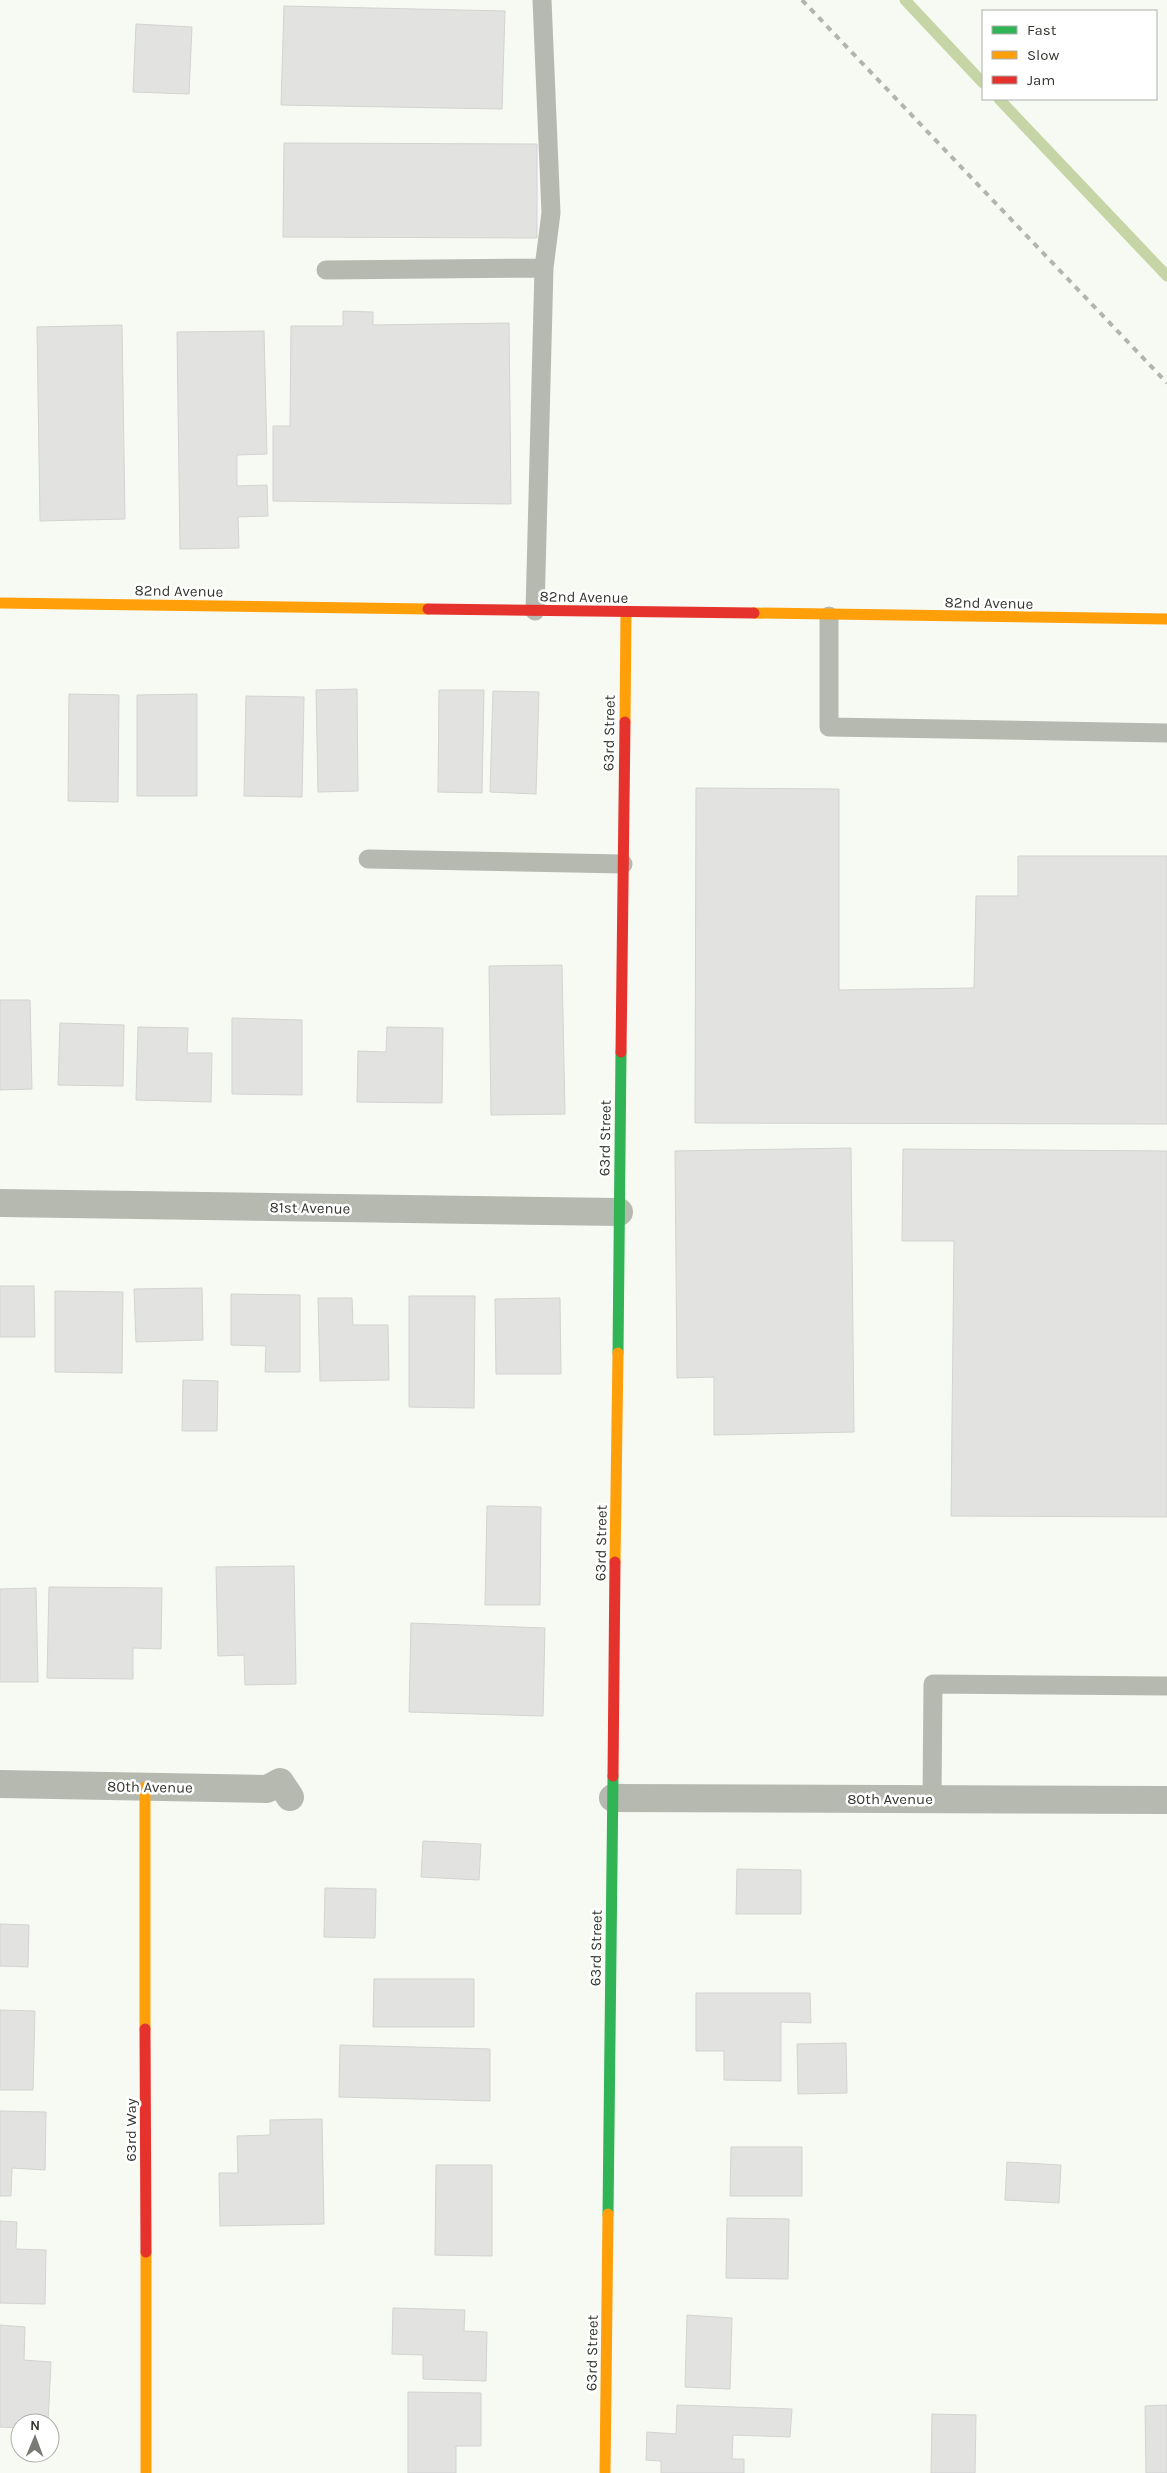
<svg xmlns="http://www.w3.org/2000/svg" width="1167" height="2473" viewBox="0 0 1167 2473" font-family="Karla,sans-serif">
  <rect width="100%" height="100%" fill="#f7faf2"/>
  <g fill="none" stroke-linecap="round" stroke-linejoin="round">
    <path stroke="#c6d5a5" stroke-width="11" d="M905 0 983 83
      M999 99 1167 276"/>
  </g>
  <path fill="#e2e2e1" stroke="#d3d3d2" d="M284 6 505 11 502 109 281 105Z
    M136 24 192 27 189 94 133 92Z
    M284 143 537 144V238L283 237Z
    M343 311 373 312V325L509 323 511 504 273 501V426H290L291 326H343Z
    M122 325 125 519 40 521 37 327Z
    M264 331 267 454 237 455V486L267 485 268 516 238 517 239 548 180 549 177 332Z
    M357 689 358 791 318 792 316 690Z
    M439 690H484L482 793 438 792Z
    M493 691 539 692 536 794 490 792Z
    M69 694 119 695 118 802 68 801Z
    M197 694V796H137V695Z
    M246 696 304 697 302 797 244 796Z
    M696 788 839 789V990L974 988 976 896H1018V856H1167V1124L695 1123Z
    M562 965 565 1114 491 1115 489 966Z
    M0 1000H30L32 1089 0 1090Z
    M232 1018 302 1020V1095L232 1094Z
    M60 1023 124 1025 123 1086 58 1085Z
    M138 1027 188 1028 187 1053H212L211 1102 136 1100Z
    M387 1027 443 1028 442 1103 357 1102 358 1051 386 1052Z
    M851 1148 854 1432 714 1435V1377L677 1378 675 1151Z
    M903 1149 1167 1151V1517L951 1516 954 1241H902Z
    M0 1286H34L35 1337H0Z
    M202 1288 203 1340 136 1342 134 1289Z
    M55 1291 123 1292 122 1373 55 1372Z
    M231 1294 300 1295V1372H265L266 1346 231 1345Z
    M409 1296H475L474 1408 409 1407Z
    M318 1298H352L353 1325H388L389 1380 320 1381Z
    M560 1298 561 1374H496L495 1299Z
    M183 1380 218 1381 217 1431H182Z
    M487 1506 541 1507 540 1605H485Z
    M294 1566 296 1684 245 1685 244 1655 218 1656 216 1567Z
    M49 1587 162 1588 161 1649 133 1648V1679L47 1678Z
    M36 1588 38 1682H0V1589Z
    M411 1623 545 1628 543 1716 409 1712Z
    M423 1841 481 1844 479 1880 421 1877Z
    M737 1869 801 1870V1914H736Z
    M325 1888 376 1889 375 1938 324 1937Z
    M0 1924 29 1925 28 1967 0 1966Z
    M374 1979H474V2027H373Z
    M696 1993H810L811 2023 781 2022V2081L724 2080V2051H696Z
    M0 2010 35 2011 33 2090H0Z
    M846 2043 847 2093 798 2094 797 2044Z
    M340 2045 490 2049V2101L339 2097Z
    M0 2111 46 2112 45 2170 12 2168 11 2196H0Z
    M322 2119 324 2224 220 2226 219 2173H238L237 2136 270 2135V2120Z
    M731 2147H802V2196H730Z
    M1007 2162 1061 2165 1059 2203 1005 2200Z
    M436 2165H492V2256L435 2255Z
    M727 2218 789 2219 788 2279 726 2278Z
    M0 2221 17 2222 16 2249 46 2250 45 2304 0 2303Z
    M393 2308 465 2310 464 2331 487 2332 486 2381 423 2379V2355L392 2354Z
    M687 2315 732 2318 730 2389 685 2387Z
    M0 2325 25 2327 24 2360 51 2362 48 2423H20V2428L0 2427Z
    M408 2392 481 2393V2446H456V2473H408Z
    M677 2405 792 2409 790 2437 733 2435 732 2459H744V2473H661V2461L646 2460 647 2432 676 2434Z
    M1167 2405V2473H1146L1145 2406Z
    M932 2414 976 2415 975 2473H931Z"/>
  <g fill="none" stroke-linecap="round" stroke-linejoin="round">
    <path stroke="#b6b9af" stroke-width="19" d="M326 270 544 268
      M535 611 544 268 551 213 542 0
      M829 616V727L1167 733
      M368 859 623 864
      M932 1799 933 1684 1167 1686"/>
    <path stroke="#b6b9af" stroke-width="28" d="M0 1203 619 1212
      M0 1784 267 1789 280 1782 290 1797
      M613 1798 1167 1800"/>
    <path stroke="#30b455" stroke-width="11" d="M618 1353 621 1052
      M608 2214 613 1776"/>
    <path stroke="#ff9f0a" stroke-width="11" d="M0 603 428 609
      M754 613 1167 619
      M625 722 626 613
      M615 1562 618 1353
      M145 1787V2029
      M146 2252V2473
      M605 2473 608 2214"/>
    <path stroke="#e5322d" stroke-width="11" d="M428 609 754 613
      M621 1052 625 722
      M613 1776 615 1562
      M145 2029 146 2252"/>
    <path stroke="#b2b4ad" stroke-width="4" stroke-dasharray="6 6" stroke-linecap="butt" d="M802 0 1167 383"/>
  </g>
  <g text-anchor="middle" stroke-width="5" stroke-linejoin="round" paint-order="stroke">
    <g font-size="15" fill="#343630" stroke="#fff">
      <text transform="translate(179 591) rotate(1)" y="5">82nd Avenue</text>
      <text transform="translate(584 597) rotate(1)" y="5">82nd Avenue</text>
      <text transform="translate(989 603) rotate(1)" y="5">82nd Avenue</text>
      <text transform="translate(609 733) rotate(-89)" y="5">63rd Street</text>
      <text transform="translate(605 1138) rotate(-89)" y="5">63rd Street</text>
      <text transform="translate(310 1208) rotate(1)" y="5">81st Avenue</text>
      <text transform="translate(601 1543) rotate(-89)" y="5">63rd Street</text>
      <text transform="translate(150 1787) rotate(1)" y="5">80th Avenue</text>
      <text x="890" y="1804">80th Avenue</text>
      <text transform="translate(596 1948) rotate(-89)" y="5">63rd Street</text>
      <text transform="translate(131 2130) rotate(-90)" y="5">63rd Way</text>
      <text transform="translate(592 2353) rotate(-89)" y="5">63rd Street</text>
    </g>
  </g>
  <rect x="982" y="10" width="175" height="90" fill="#ffffff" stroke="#aeafac"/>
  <rect x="992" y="26" width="25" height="8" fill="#30b455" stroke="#aeafac"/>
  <text x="1027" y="35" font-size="15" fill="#343630">Fast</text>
  <rect x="992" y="51" width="25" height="8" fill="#ff9f0a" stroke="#aeafac"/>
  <text x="1027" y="60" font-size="15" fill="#343630">Slow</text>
  <rect x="992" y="76" width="25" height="8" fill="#e5322d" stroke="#aeafac"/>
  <text x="1027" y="85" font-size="15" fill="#343630">Jam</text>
  <g transform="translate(35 2438) rotate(1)"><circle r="24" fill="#ffffff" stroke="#aeafac"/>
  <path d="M0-4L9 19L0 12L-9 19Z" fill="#787b74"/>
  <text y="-8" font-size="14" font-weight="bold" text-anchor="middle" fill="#343630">N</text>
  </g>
</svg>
